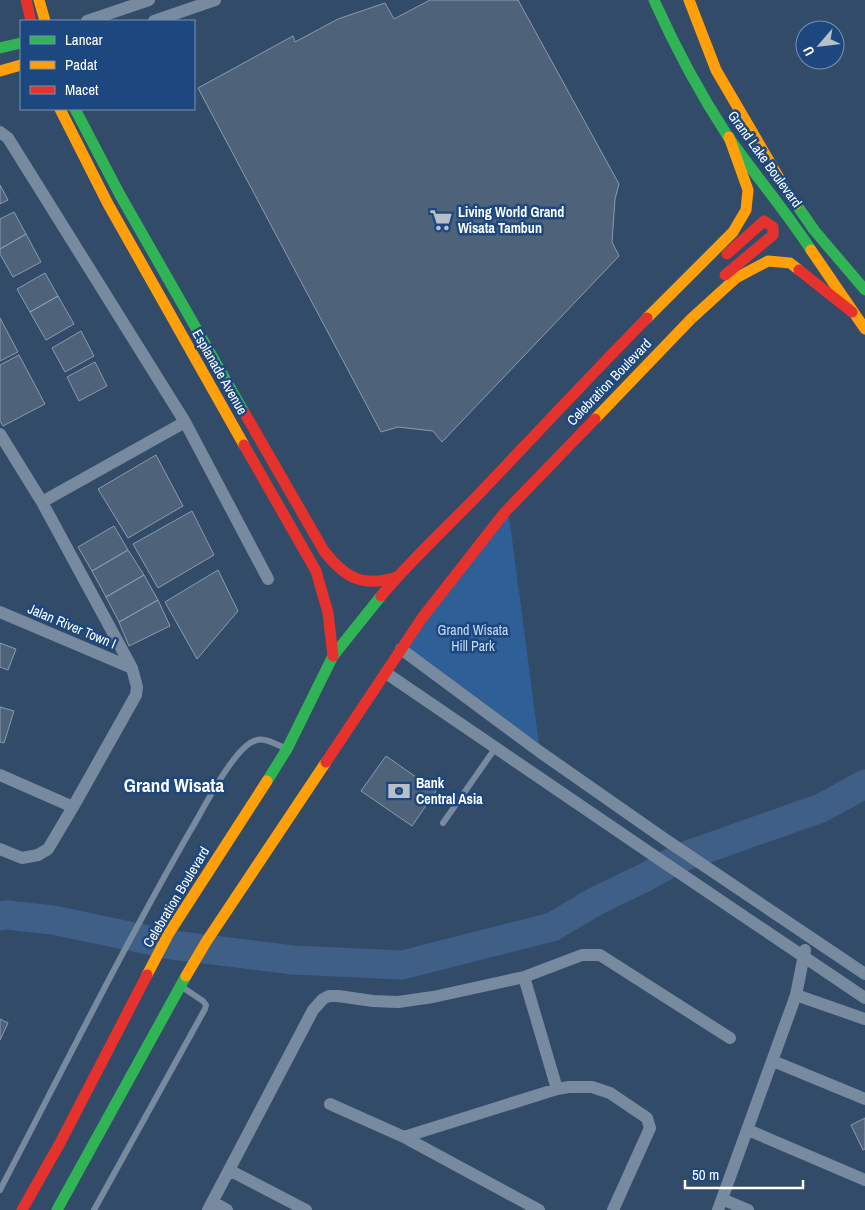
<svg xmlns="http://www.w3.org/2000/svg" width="865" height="1210" viewBox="0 0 865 1210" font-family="'Archivo Narrow',sans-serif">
  <rect width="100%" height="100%" fill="#324b69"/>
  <path fill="#2f5f97" d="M508 508 540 752 401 649Z"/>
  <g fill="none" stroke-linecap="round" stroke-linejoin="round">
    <path stroke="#3f5f87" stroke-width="29" d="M0 916 7 915 53 920 172 945 293 960 402 965 552 927 596 901 646 877 677 859 821 808 865 784"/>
  </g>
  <path fill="#4e627a" stroke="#8b9bae" d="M430 0H518L619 184 615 199 612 242 619 256 442 442 433 431 398 427 381 432 198 88 293 36 295 42 338 19 385 3 394 19Z
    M0 185 8 200 0 204Z
    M14 212 26 234 0 249V219Z
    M26 234 41 262 13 277 0 254V249Z
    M45 273 58 296 30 312 17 289Z
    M58 296 74 324 46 340 30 312Z
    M0 318 18 352 0 361Z
    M81 331 94 356 65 372 52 348Z
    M19 355 45 404 3 426 0 421V365Z
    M95 362 107 386 79 401 67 377Z
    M156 455 183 506 128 538 98 489Z
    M192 511 214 555 158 588 133 544Z
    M114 526 128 550 92 571 78 547Z
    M128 550 144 575 106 597 92 571Z
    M218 570 238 611 197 659 165 602Z
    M144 575 158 600 119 622 106 597Z
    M158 600 170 626 129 646 119 622Z
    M0 643 16 649 8 670 0 667Z
    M0 707 14 711 4 743 0 742Z
    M386 756 436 791 412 826 361 791Z
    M0 1019 8 1023 0 1040Z
    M865 1118V1149L863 1150 851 1125Z"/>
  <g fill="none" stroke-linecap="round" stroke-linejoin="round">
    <path stroke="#788a9f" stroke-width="6" d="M443 823 496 747
      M0 1190C62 1071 122 950 189 833 203 810 229 757 250 743 262 735 273 743 285 748
      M94 1210 205 1009 206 1005 203 1001 182 987"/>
    <path stroke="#788a9f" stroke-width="12" d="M87 21 149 0
      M154 21 215 0
      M0 132 8 138 185 422 268 579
      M0 434 42 502 132 668 137 687 136 695 73 807 48 849 38 855 22 858 0 849
      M42 502 185 422
      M0 612 132 668
      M401 649 540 752 666 840 865 974
      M386 673 653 855 865 998
      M0 775 73 807
      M524 977 557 1089
      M796 995 865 1019
      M773 1061 865 1099
      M330 1104 404 1137 539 1210
      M748 1130 865 1180
      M404 1137 557 1089 569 1087H592L610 1093 647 1118 650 1128 613 1210
      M229 1170 306 1210
      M722 1199 748 1210
      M213 1202 227 1210
      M208 1210 313 1010 323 999 329 996H338L373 1001 398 1002 433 997 524 977 582 955H600L730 1038
      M718 1210 796 995 805 950"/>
    <path stroke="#30b455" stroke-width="11" d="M654 0C675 47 699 92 727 135 754 174 785 210 811 250
      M0 48 21 43
      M75 109 120 195 244 412
      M796 204 814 230 865 290
      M267 781 287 749 333 656 381 596
      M57 1210 186 976"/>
    <path stroke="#ff9f0a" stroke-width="11" d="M39 0 45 21
      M689 0 716 70 786 190 796 204
      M0 71 21 65
      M60 109 108 204 244 445
      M811 250 865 329
      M647 318 733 232 746 210 748 190 729 137
      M595 419 691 319 736 278 768 261 790 263 799 270
      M147 975 169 933 267 781
      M186 976 206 942 326 762"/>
    <path stroke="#e5322d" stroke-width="11" d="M26 0 31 21
      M799 270 852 312
      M725 275 773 235V227L764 221 727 254
      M244 412 324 551C345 578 363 588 397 577
      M244 445 316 571 328 613 333 656
      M381 596C411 560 446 528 479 494 535 435 590 376 647 318
      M326 762 422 618 505 512 595 419
      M22 1210 60 1143 147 975"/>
  </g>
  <defs>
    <symbol id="supermarket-bare" viewBox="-9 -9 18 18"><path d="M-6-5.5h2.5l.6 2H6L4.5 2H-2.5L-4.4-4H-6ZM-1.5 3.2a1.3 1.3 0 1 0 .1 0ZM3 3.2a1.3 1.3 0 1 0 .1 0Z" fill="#b7c0ca" stroke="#1c487f" stroke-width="2.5" paint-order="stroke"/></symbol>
    <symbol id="bank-bare" viewBox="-9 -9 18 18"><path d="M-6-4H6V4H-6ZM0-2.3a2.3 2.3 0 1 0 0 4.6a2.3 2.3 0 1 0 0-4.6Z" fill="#b7c0ca" stroke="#1c487f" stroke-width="2.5" paint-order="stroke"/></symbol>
  </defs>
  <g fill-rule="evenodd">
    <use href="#supermarket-bare" x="425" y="204" width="32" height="32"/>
    <use href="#bank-bare" x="383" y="775" width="32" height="32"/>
  </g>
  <g text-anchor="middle" stroke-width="5" stroke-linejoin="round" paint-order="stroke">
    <g font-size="14" fill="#fff" stroke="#1c487f">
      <text transform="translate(765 159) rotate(54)" y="5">Grand Lake Boulevard</text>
      <text transform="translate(220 372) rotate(60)" y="5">Esplanade Avenue</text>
      <text transform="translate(609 382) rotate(-46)" y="5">Celebration Boulevard</text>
      <text transform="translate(72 626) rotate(23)" y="5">Jalan River Town I</text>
      <text transform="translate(176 897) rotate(-59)" y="5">Celebration Boulevard</text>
    </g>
    <g font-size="14" font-weight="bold" fill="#fff" stroke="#1c487f" text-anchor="start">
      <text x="458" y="217">Living World Grand<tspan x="458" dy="16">Wisata Tambun</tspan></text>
      <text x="416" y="788">Bank<tspan x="416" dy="16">Central Asia</tspan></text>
    </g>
    <g font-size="14" fill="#c3dbf7" stroke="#1c487f">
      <text x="473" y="635">Grand Wisata<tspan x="473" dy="16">Hill Park</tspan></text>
    </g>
    <g font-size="19" font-weight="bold" fill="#fff" stroke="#1c487f">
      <text x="174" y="792">Grand Wisata</text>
    </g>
  </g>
  <rect x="20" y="20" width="175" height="90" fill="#1c487f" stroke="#7791b2"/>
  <rect x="30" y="36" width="25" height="8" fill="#30b455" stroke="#7791b2"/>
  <text x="65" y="45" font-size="15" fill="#ffffff">Lancar</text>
  <rect x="30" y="61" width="25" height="8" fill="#ff9f0a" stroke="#7791b2"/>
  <text x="65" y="70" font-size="15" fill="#ffffff">Padat</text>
  <rect x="30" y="86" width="25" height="8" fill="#e5322d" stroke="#7791b2"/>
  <text x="65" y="95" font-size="15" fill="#ffffff">Macet</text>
  <g transform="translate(820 45) rotate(242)"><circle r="24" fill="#1c487f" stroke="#7791b2"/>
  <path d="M0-4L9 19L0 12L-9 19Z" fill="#b7c0ca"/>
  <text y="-8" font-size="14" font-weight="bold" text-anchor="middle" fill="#ffffff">U</text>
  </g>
  <path d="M685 1180v8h118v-8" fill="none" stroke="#ffffff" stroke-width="2.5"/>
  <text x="692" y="1180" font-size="15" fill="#ffffff" stroke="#1c487f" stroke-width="4" paint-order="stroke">50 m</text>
</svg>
